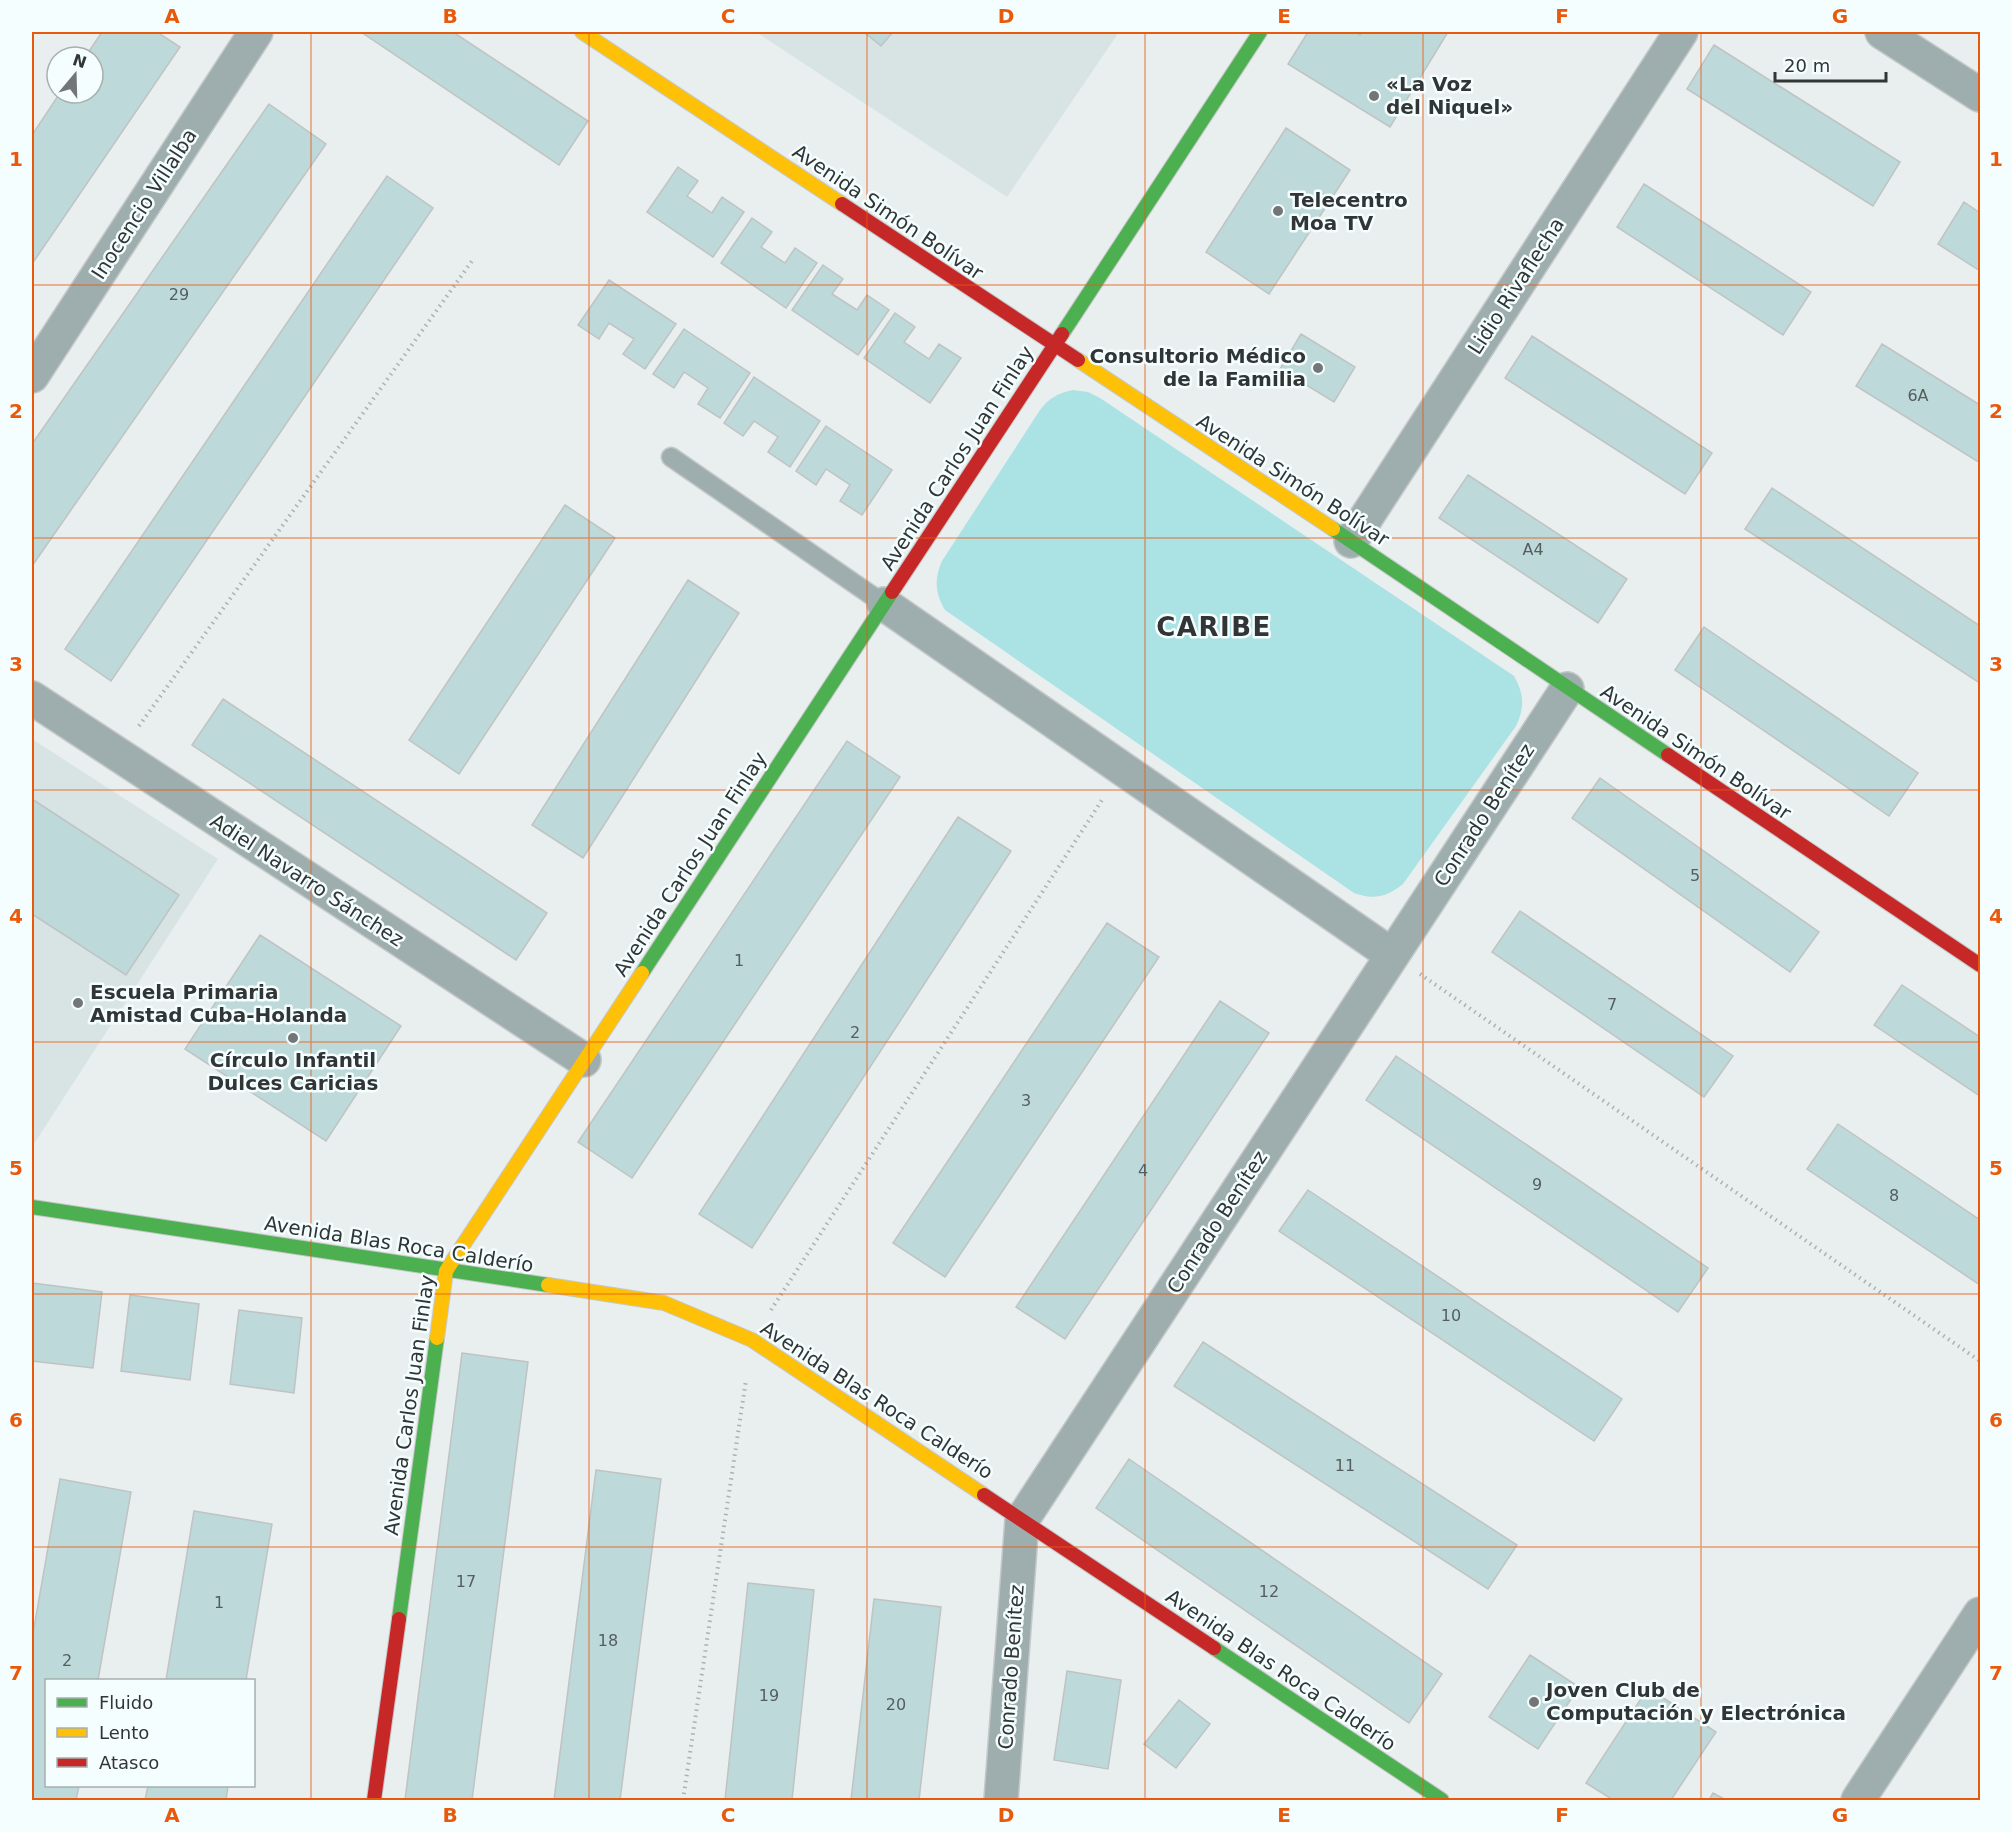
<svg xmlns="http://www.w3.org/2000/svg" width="2012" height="1832" viewBox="0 0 2012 1832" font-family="'DejaVu Sans',sans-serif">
  <rect width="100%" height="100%" fill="#e9eeee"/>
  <path fill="#d7e4e3" d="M756 32H1119L1007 197Z
    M32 739 218 859 32 1147Z"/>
  <path fill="#abe2e4" d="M1073 390 1088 392 1100 398 1514 676C1524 694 1525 707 1516 726L1403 884C1387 897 1373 900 1354 893L945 610C935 593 934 579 942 561L1040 410C1049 398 1058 393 1073 390Z"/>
  <path fill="#bed9d9" stroke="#bfc3c3" stroke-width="1.5" d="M102 32H157L180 47 32 264V135L60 93H93V57H85Z
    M361 32H453L588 121 559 165Z
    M864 32H893L881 46Z
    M1308 32H1355L1360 35 1362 32H1448L1390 127 1288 64Z
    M1714 45 1900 162 1873 206 1687 89Z
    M269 104 326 144 32 566V444Z
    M1286 128 1350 170 1269 294 1206 252Z
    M678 167 698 181 687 196 712 213 722 197 744 212 713 257 647 212Z
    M387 176 433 208 111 681 65 649Z
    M1644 184 1811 292 1783 335 1617 227Z
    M1964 202 1980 213V271L1938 244Z
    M752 218 772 232 761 247 785 263 795 248 817 263 786 308 721 263Z
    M823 265 843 279 832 294 857 310 867 295 889 310 858 355 792 310Z
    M609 280 676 324 645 369 623 354 634 339 609 323 599 339 578 325Z
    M895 313 915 327 904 342 929 359 939 344 961 358 930 403 864 358Z
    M684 329 750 373 720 418 698 404 708 388 684 372 674 388 653 374Z
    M1301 334 1355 367 1334 402 1280 369Z
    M1532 336 1712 453 1685 494 1505 378Z
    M1882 344 1980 405V463L1856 386Z
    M754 377 820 421 790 467 768 452 778 437 754 421 743 436 724 423Z
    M826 426 892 470 862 515 840 501 850 485 826 469 816 485 796 471Z
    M1468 475 1627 579 1598 623 1439 518Z
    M1772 488 1980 626V678L1978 682 1745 529Z
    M565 505 615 538 459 774 409 740Z
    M688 580 739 613 583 858 532 825Z
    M1704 627 1918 773 1889 816 1675 670Z
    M223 699 547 913 516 960 192 745Z
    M847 741 900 777 632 1178 578 1142Z
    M1600 778 1819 932 1790 972 1572 818Z
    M32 799 179 895 126 975 32 914Z
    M958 817 1011 851 752 1248 699 1214Z
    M1520 911 1733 1056 1704 1097 1492 952Z
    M1107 923 1159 957 945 1277 893 1243Z
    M260 935 401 1026 326 1141 185 1049Z
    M1902 985 1980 1037V1096L1874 1025Z
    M1220 1001 1269 1033 1065 1339 1016 1307Z
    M1396 1056 1708 1268 1678 1312 1366 1100Z
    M1838 1124 1980 1220V1285L1807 1169Z
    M1308 1190 1622 1399 1594 1441 1279 1231Z
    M32 1283 102 1292 93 1368 32 1361Z
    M130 1295 199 1304 190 1380 121 1371Z
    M239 1310 302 1318 294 1393 230 1384Z
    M1203 1342 1517 1545 1488 1589 1174 1386Z
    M462 1353 528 1362 472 1800H405Z
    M1129 1459 1442 1674 1409 1723 1096 1508Z
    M596 1470 661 1479 620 1800H554Z
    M60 1479 131 1492 98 1680H46V1786H79L76 1800H32V1639Z
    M194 1511 272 1524 246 1680H166Z
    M748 1583 814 1590 792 1800H725Z
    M874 1599 941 1607 919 1800H851Z
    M1530 1655 1579 1687 1538 1749 1489 1717Z
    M1067 1671 1121 1680 1108 1769 1054 1760Z
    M1648 1688 1716 1732 1671 1800H1613L1586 1783Z
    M1179 1700 1210 1724 1176 1768 1144 1744Z
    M148 1786H228L226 1800H145Z
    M1713 1793 1726 1800H1709Z"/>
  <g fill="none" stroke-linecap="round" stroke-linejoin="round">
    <defs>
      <path id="lane" d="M671 457 884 604"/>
      <path id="street" d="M1882 32 1980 95
        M32 376 256 32
        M1351 541 1681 32
        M884 604 1392 955
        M32 698 584 1060
        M1001 1800 1022 1520 1567 689
        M1858 1800 1980 1614"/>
      <path id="fast" d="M1062 334 1260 32
        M1333 529 1668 755
        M642 973 892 592
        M32 1207 548 1285
        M399 1619 437 1338
        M1214 1648 1442 1800"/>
      <path id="slow" d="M582 32 842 204
        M1078 360 1333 529
        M548 1285 664 1303 752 1340 984 1495
        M437 1338 446 1271 642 973"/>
      <path id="jam" d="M842 204 1078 360
        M892 592 1062 334
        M1668 755 1980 965
        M984 1495 1214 1648
        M374 1800 399 1619"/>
    </defs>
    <use href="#lane" stroke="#c5c8c8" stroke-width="21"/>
    <use href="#street" stroke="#c5c8c8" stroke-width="36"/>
    <use href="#fast" stroke="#c5c8c8" stroke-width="16"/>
    <use href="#slow" stroke="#c5c8c8" stroke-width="16"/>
    <use href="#jam" stroke="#c5c8c8" stroke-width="16"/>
    <path stroke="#a8b3b3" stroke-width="4" stroke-dasharray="1.5 4.5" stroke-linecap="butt" d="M139 726 472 261
      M1420 974 1980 1361
      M771 1310 1104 797
      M683 1800 746 1380"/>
    <use href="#lane" stroke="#9eadad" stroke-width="18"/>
    <use href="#street" stroke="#9eadad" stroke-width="33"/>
    <use href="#fast" stroke="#4caf50" stroke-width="14"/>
    <use href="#slow" stroke="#ffc107" stroke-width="14"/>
    <use href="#jam" stroke="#c62828" stroke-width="14"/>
  </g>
  <path fill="none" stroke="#e8590c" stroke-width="1.5" stroke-opacity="0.55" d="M311 32V1800M589 32V1800M867 32V1800M1145 32V1800M1423 32V1800M1701 32V1800M32 285H1980M32 538H1980M32 790H1980M32 1042H1980M32 1294H1980M32 1547H1980"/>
  <g fill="#727676" stroke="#f5fefe" stroke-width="2">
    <circle cx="1374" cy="96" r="6"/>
    <circle cx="1278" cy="211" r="6"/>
    <circle cx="1318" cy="368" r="6"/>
    <circle cx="78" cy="1003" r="6"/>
    <circle cx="293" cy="1038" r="6"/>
    <circle cx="1534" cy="1702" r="6"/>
  </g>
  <g text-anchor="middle" stroke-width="5" stroke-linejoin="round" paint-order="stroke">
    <g font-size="16" fill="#555e5e">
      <text x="179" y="300">29</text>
      <text x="1918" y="401">6A</text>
      <text x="1533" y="555">A4</text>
      <text x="1695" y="881">5</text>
      <text x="739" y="966">1</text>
      <text x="1612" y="1010">7</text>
      <text x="855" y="1038">2</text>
      <text x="1026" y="1106">3</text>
      <text x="1143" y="1176">4</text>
      <text x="1537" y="1190">9</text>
      <text x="1894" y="1201">8</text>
      <text x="1451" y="1321">10</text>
      <text x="1345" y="1471">11</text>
      <text x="466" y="1587">17</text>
      <text x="1269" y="1597">12</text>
      <text x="219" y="1608">1</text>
      <text x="608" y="1646">18</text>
      <text x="67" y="1666">2</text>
      <text x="769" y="1701">19</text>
      <text x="896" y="1710">20</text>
    </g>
    <g font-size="20" font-weight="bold" fill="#323535" stroke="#f5fefe" text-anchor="start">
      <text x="1386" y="91">«La Voz<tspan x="1386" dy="23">del Niquel»</tspan></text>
      <text x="1290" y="207">Telecentro<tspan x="1290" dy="23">Moa TV</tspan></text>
      <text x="1306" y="363" text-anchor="end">Consultorio Médico<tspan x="1306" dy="23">de la Familia</tspan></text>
      <text x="90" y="999">Escuela Primaria<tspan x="90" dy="23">Amistad Cuba-Holanda</tspan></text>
      <text x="293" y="1067" text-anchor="middle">Círculo Infantil<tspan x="293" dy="23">Dulces Caricias</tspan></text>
      <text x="1546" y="1697">Joven Club de<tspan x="1546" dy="23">Computación y Electrónica</tspan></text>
    </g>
    <g font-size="20" fill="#323535" stroke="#f5fefe">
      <text transform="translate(144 204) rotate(-57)" y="7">Inocencio Villalba</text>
      <text transform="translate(888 212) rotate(34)" y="7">Avenida Simón Bolívar</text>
      <text transform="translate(1516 286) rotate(-57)" y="7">Lidio Rivaflecha</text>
      <text transform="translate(957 458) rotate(-57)" y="7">Avenida Carlos Juan Finlay</text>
      <text transform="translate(1293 480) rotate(33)" y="7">Avenida Simón Bolívar</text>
      <text transform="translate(1696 752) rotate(34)" y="7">Avenida Simón Bolívar</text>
      <text transform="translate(1484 815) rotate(-57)" y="7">Conrado Benítez</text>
      <text transform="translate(690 864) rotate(-57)" y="7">Avenida Carlos Juan Finlay</text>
      <text transform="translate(307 880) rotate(33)" y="7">Adiel Navarro Sánchez</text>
      <text transform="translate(1217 1222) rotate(-57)" y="7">Conrado Benítez</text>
      <text transform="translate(399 1244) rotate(9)" y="7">Avenida Blas Roca Calderío</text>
      <text transform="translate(877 1400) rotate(33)" y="7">Avenida Blas Roca Calderío</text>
      <text transform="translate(409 1405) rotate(-82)" y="7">Avenida Carlos Juan Finlay</text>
      <text transform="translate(1011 1667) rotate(-86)" y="7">Conrado Benítez</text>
      <text transform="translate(1281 1670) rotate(34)" y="7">Avenida Blas Roca Calderío</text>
    </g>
    <g font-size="26" font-weight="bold" letter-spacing="1.5" fill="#323535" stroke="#f5fefe">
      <text x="1214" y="636">CARIBE</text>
    </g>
  </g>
  <rect width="2012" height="1832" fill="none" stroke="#f5fefe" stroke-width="66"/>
  <rect x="45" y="1679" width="210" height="108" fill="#f5fefe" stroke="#a7aeae" stroke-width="1.5"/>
  <rect x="57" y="1698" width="30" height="9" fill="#4caf50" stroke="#a7aeae" stroke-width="1.5"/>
  <text x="99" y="1709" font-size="18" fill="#323535">Fluido</text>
  <rect x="57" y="1728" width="30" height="9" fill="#ffc107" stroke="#a7aeae" stroke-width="1.5"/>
  <text x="99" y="1739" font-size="18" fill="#323535">Lento</text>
  <rect x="57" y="1758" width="30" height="9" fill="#c62828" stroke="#a7aeae" stroke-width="1.5"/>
  <text x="99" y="1769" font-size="18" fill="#323535">Atasco</text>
  <g transform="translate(75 75) rotate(19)"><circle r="28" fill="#f5fefe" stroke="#a7aeae" stroke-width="1.5"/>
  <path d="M0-4.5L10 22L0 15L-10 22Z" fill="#727676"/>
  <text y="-9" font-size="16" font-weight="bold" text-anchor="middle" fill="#323535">N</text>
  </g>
  <path d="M1775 72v9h111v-9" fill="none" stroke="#323535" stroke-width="3"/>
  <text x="1784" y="72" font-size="18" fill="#323535" stroke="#f5fefe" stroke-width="4.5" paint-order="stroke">20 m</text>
  <rect x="33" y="33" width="1946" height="1766" fill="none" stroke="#e8590c" stroke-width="2"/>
  <g font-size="20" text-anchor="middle" font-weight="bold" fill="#e8590c">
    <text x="172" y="23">A</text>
    <text x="450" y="23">B</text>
    <text x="728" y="23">C</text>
    <text x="1006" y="23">D</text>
    <text x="1284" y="23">E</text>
    <text x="1562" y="23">F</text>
    <text x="1840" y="23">G</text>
    <text x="16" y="166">1</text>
    <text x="1996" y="166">1</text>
    <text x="16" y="418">2</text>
    <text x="1996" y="418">2</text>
    <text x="16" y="671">3</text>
    <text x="1996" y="671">3</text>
    <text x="16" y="923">4</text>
    <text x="1996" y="923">4</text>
    <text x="16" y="1175">5</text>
    <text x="1996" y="1175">5</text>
    <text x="16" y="1427">6</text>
    <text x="1996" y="1427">6</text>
    <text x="16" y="1680">7</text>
    <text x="1996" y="1680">7</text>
    <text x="172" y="1822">A</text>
    <text x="450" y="1822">B</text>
    <text x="728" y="1822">C</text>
    <text x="1006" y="1822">D</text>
    <text x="1284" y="1822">E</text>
    <text x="1562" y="1822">F</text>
    <text x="1840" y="1822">G</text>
  </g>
</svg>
